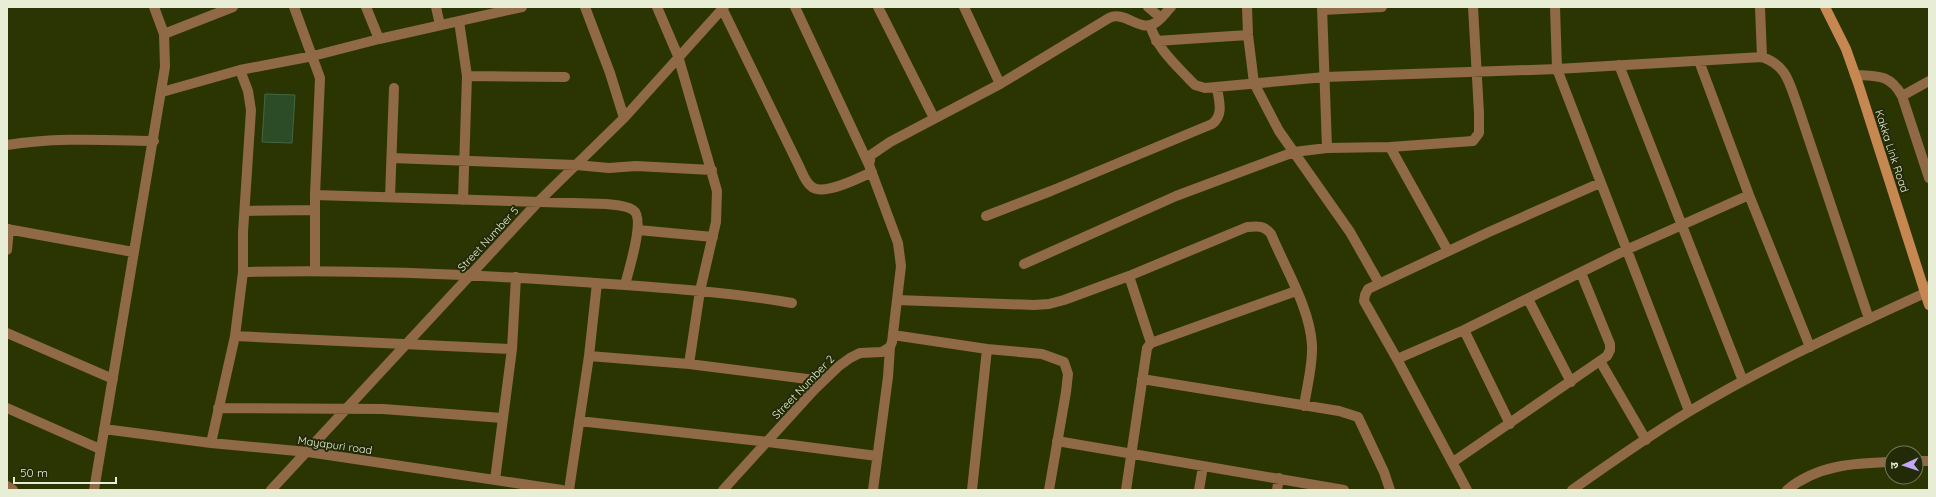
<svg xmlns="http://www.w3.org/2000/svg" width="1936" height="497" viewBox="0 0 1936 497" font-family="Quicksand,'Noto Sans Devanagari',sans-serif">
  <rect width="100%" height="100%" fill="#2b3504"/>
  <path fill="#2c4b27" stroke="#466640" d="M265 94 295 95 292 143 262 142Z"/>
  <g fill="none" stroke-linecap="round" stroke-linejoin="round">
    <path stroke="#906947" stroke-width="10" d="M294 7 320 78 315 195V270
      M366 7 379 39
      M436 7 440 25
      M585 7 610 73 624 118
      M657 7 678 56 717 191 716 222 700 291 689 364
      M795 7 869 165
      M878 7 934 118
      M964 7 1000 84
      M1148 7 1161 18
      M1247 7 1248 35 1254 83 1279 131 1350 232 1379 283
      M1322 7 1327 148
      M1555 7 1557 69 1762 57C1786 65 1789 82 1797 104L1869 319
      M1760 7 1762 57
      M722 8 799 166C802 172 805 182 812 187 824 196 859 178 872 172
      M1322 10 1382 7
      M459 21 467 76 463 200
      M1150 25C1157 48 1174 63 1190 80L1195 85 1205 88 1325 77 1557 69 1689 411
      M164 34 233 7
      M1156 41 1248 35
      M1699 61 1749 195 1810 347
      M1619 65 1743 381
      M1855 75C1877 76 1890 74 1902 96L1929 178
      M467 76 565 77
      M162 92 240 70 313 56 379 39 522 7
      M1902 96 1929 81
      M7 145C56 137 105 140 154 141
      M1390 147 1448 251
      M392 158 576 165 609 168 636 166 712 170
      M315 195 606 204C614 205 626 205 633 210 646 218 628 272 625 285
      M390 197 394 88
      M245 211 315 210
      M986 216 1051 191 1212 124C1224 115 1219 101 1217 88
      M7 229 133 252
      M638 230 713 237
      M7 250 9 229
      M1024 264 1176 196 1294 152 1327 148 1390 147 1473 141 1479 133V113L1473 7
      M243 272C356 269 469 274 582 282 652 287 723 291 792 303
      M1129 276 1151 343
      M1528 299 1571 382
      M897 300 1034 305 1049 304 1064 300 1129 276 1247 227C1257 226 1264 225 1271 234 1285 268 1310 308 1312 345 1313 365 1307 386 1304 406
      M1464 330 1510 424
      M7 333 113 379
      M893 335 987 349 1042 354 1064 362 1068 374 1066 392 1049 490
      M235 336 512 349
      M589 356 689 364 823 381
      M1397 359 1364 301 1365 295 1368 289 1489 232 1600 183
      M1600 361 1646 440
      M1142 379 1339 411 1358 417 1384 472 1390 490
      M7 408 100 449
      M218 408 383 409 502 418
      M579 421 768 442 877 456
      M104 429 211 443 308 452 562 490
      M1057 441 1344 490
      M211 443 235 336 243 272V232L251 110 248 91 240 70
      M1916 461H1929
      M1453 462 1607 356 1610 350V344L1581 273
      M495 480 512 349 516 277
      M7 486 13 490
      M94 490 165 67 164 34 154 7
      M271 490 538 202 624 118 724 7
      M569 490 589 356 597 283
      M723 490 814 390 839 366 850 358 860 353 882 352 890 347 892 342 901 266 898 243 869 165 871 155 890 142 1000 84 1109 18C1125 10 1140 33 1155 23 1161 20 1166 12 1171 7
      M873 490 888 377 890 347
      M972 490 987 349
      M1126 490 1147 348 1151 343 1296 291
      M1199 490 1203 466
      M1277 490 1279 478
      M1467 490 1397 359 1464 330 1626 250 1749 195
      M1572 490C1610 463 1650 435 1690 411 1765 366 1846 329 1925 293L1929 286
      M1787 490C1817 465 1854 463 1892 462"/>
    <path stroke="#c68750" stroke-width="10" d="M1825 7 1846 49 1858 83 1929 305"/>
  </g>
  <g text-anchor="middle" stroke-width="4" stroke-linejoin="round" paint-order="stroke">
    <g font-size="11" fill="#e7eed5" stroke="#222a07">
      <text transform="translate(1892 151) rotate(72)" y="4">Kakka Link Road</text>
      <text transform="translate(488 239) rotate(-47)" y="4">Street Number 5</text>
      <text transform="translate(803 387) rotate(-46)" y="4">Street Number 2</text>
      <text transform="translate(335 445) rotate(8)" y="4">Mayapuri road</text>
    </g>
  </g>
  <rect width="1936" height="497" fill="none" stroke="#e7eed5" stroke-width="16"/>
  <g transform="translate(1904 465) rotate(267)"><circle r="19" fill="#222a07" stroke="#717859"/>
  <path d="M0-3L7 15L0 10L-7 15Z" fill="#c3a7f2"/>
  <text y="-6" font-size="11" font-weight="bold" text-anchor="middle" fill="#e7eed5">उ</text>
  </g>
  <path d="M14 477v6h102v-6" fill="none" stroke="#e7eed5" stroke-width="2"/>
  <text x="20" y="477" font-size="12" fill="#e7eed5" stroke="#222a07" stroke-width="3" paint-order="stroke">50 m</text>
</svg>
